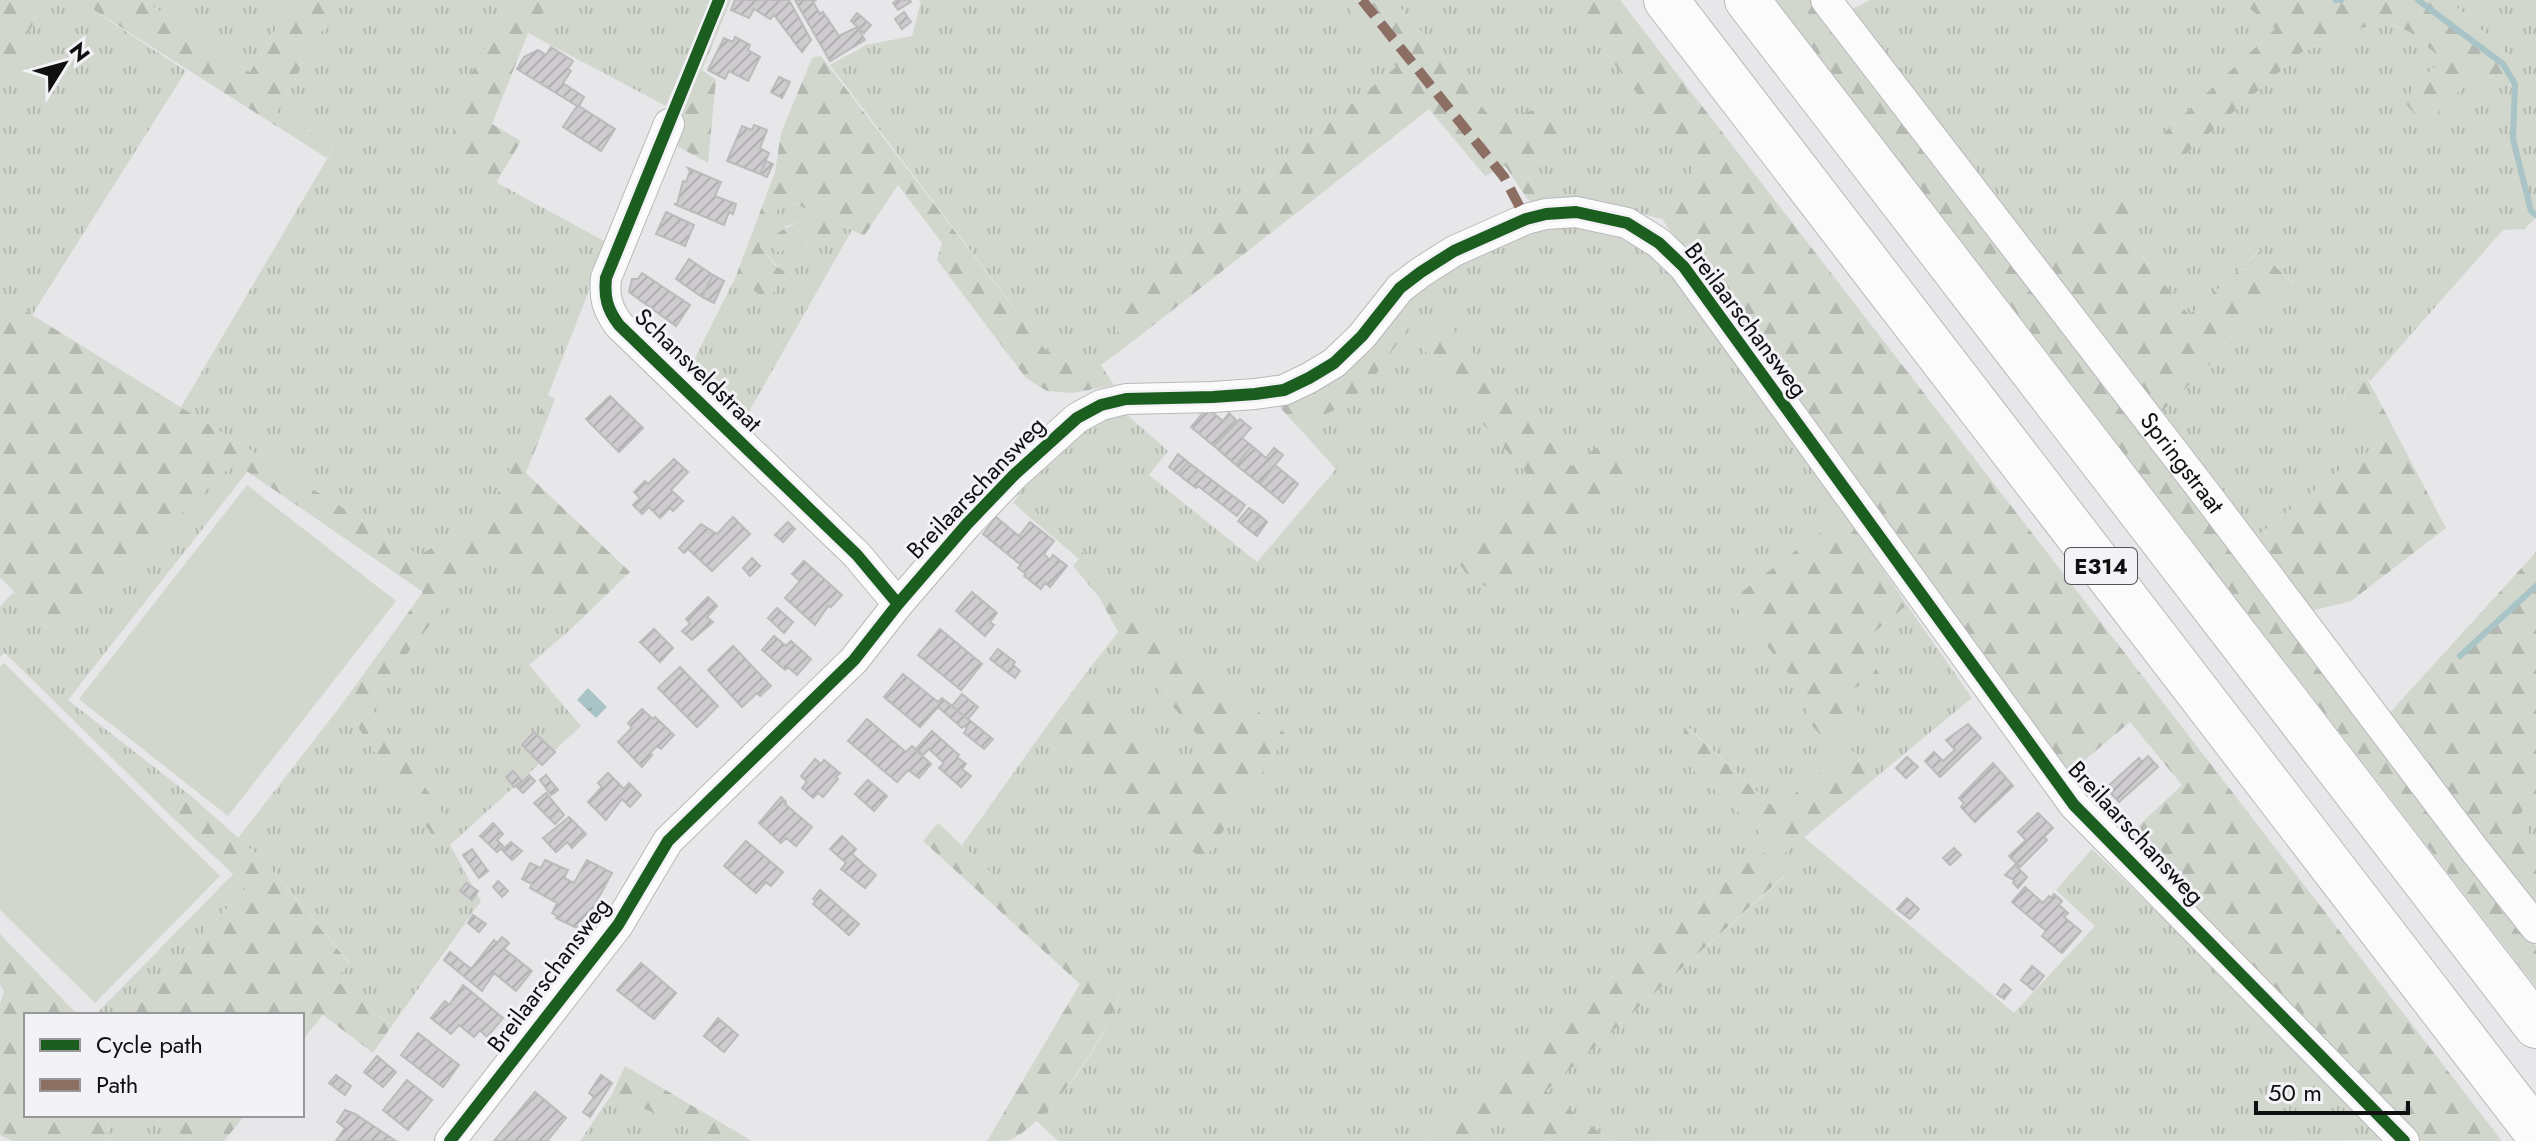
<svg xmlns="http://www.w3.org/2000/svg" width="2536" height="1141" viewBox="0 0 2536 1141" font-family="Jost,sans-serif">
  <defs>
    <pattern id="grass-tufts" width="24" height="20" patternUnits="userSpaceOnUse" patternTransform="scale(2)"><rect width="24" height="20" fill="#d2d7ce"/><path d="M3 7l-1-3M5 7V3M7 7l1-3M15 17l-1-3M17 17v-4M19 17l1-3" fill="none" stroke="#b3b8b0"/></pattern>
    <pattern id="forest-firs" width="22" height="20" patternUnits="userSpaceOnUse" patternTransform="scale(2)"><rect width="22" height="20" fill="#d2d7ce"/><path d="M5 1l3.5 6h-7zM16 11l3.5 6h-7z" fill="#b3b8b0"/></pattern>
    <pattern id="water-ripples" width="26" height="14" patternUnits="userSpaceOnUse" patternTransform="scale(2)"><rect width="26" height="14" fill="#a9c4c6"/><path d="M2 4q2-2 4 0t4 0M15 11q2-2 4 0t4 0" fill="none" stroke="#90a7a9"/></pattern>
    <pattern id="building-hatch" width="6" height="6" patternUnits="userSpaceOnUse" patternTransform="scale(2)"><rect width="6" height="6" fill="#ceccce"/><path d="M-1 1l2-2M0 6l6-6M5 7l2-2" fill="none" stroke="#b0aeb0"/></pattern>
  </defs>
  <rect width="100%" height="100%" fill="#e7e6e9"/>
  <path fill="url(#grass-tufts)" fill-rule="evenodd" d="M46 0H78L186 71 32 315 0 295V85Z
    M143 0H293L250 72Z
    M339 0H509L452 113 457 161 608 243 548 395 485 518 419 555 181 407 334 147 276 112Z
    M552 0H711L666 106 528 33Z
    M918 0H1342L1397 67 1233 202 1113 323 1128 345 1101 365 1070 364 1045 349 830 65 866 45 912 36 921 2Z
    M1393 0H1564L1694 165 1690 185 1662 219 1608 205 1529 201 1540 193 1518 163 1544 161 1533 110 1494 122 1431 42Z
    M1870 0H2239L2275 29 2151 145 2172 166 2302 52 2365 27 2385 22 2410 32 2443 60 2404 100 2425 125 2473 77 2480 74 2493 77 2519 65 2449 0H2536V218L2524 229 2503 230 2370 381 2365 374 2344 393 2345 407 2353 417 2369 418 2382 445 2346 465 2251 541 2154 419 2293 283 2259 251 2190 316 2126 236 2038 263 1841 8 1853 9Z
    M789 201 810 211 804 220 784 227 801 243 841 225 852 230 738 431 685 378 736 276 768 302 784 273 760 247C767 227 770 211 789 201Z
    M1547 223 1612 226 1660 261 1697 307 1845 513 1731 600 1809 700 1862 717 1844 695 1859 644 1907 605 1972 698 1875 778 1850 748 1776 809 1689 728 1671 748 1783 854 1804 837 2014 1013 2095 926 2056 890 2092 849 2391 1140 1611 1141 1545 1091 1785 876 1760 848 1426 1141H1058L1036 1120C1069 1094 1106 1035 1120 995L962 845 1039 737 1204 860 1287 735 1134 610 1100 568 1012 491 1078 427 1123 411 1168 451 1149 475 1257 562 1336 469 1298 427 1339 408 1394 304 1412 284ZM1448 324 1572 466 1633 481 1617 494 1464 545 1483 522 1535 483 1466 405 1423 348Z
    M235 462 248 471 68 700 190 795 173 818 5 653 0 657V606L14 592 54 634Z
    M502 555 570 630 529 665 581 726 450 845 481 901 391 1027 335 979 350 963 266 863 238 838 342 704 434 838 451 828 368 703 444 607 460 580Z
    M1118 632 1207 746 1202 757 1190 769 1178 766 1083 677Z
    M2536 795V843L2517 818Z
    M233 874 247 887 125 1015H102L98 1012Z
    M612 1094 715 1141H580Z
    M1506 1110 1551 1141H1473Z
    M111 1115H150L193 1141H104Z"/>
  <path fill="url(#forest-firs)" d="M0 0H46L0 85Z
    M78 0H143L250 72 293 0H339L276 112 334 146 327 158Z
    M509 0H552L528 33 492 124 521 141 496 183 457 162 451 113Z
    M723 0H731L702 70 716 80 708 163 668 141Z
    M1342 0H1393L1431 42 1494 122 1533 110 1549 119 1567 136C1552 164 1549 160 1519 164L1540 193 1529 201 1505 166 1485 176 1429 109 1128 345 1112 323 1233 202 1396 67Z
    M1564 0H1620L2502 1141H2413L2120 843 2182 785 2130 722 2061 780 1662 219 1690 185 1693 165Z
    M1774 0H1815L2091 369 2536 946V987Z
    M2239 0H2449L2519 65 2523 74 2505 79 2480 74 2473 77 2424 126 2403 100 2442 59 2410 32 2385 22 2365 27 2302 52 2172 166 2150 146 2275 29Z
    M821 56 1045 349 1070 364 1101 365 1114 385 1072 393 1047 391 1026 378 937 260 942 243 898 185 864 236 842 225 830 241 810 239 791 249 776 252 769 243C779 225 799 228 810 211L790 201C770 211 767 227 760 247L775 265 785 272 768 302 736 276 775 172 781 133 810 63 813 57Z
    M2116 185 2147 215 2126 236 2189 315 2260 251 2293 284 2154 419 2038 263Z
    M0 295 419 555 485 518 548 395 555 399 526 473 630 572 570 630 502 556 460 580 444 607 368 703 452 827 434 838 342 704 423 592 235 463 54 634 0 577Z
    M1394 304 1408 328 1369 384 1339 408 1298 427 1274 401Z
    M1448 324 1572 466 1606 440 1621 441 1637 466 1634 481 1509 584 1493 590 1470 578 1460 565 1464 545 1483 522 1535 483 1466 405 1423 348Z
    M2365 374 2446 528 2351 601 2303 613 2251 541 2346 465 2382 445 2369 419 2353 417 2345 407 2344 393Z
    M1018 496 1100 568 1134 610 1287 735 1204 860 1039 737 1083 677 1178 766 1190 768 1202 757 1207 746 1163 695 1118 632 1099 597 1073 566 1079 559 1013 503Z
    M1845 513 1907 605 1860 644 1879 673 1844 695 1862 716 1827 742 1805 718 1809 700 1731 600Z
    M2536 552V795L2517 818 2536 843V912L2385 718Z
    M1688 728 1776 809 1850 748 1875 778 1783 855 1670 748Z
    M190 795 266 863 350 964 335 979 391 1027 373 1053 323 1015 302 1041V1015H125L247 887 173 818Z
    M938 823 1097 971 1120 995C1104 1039 1054 1117 1012 1139 1006 1141 995 1141 987 1141L1080 984 923 841Z
    M1760 848 1785 875 1546 1091 1611 1141H1551L1506 1111 1473 1141H1426Z
    M0 934 78 1015H26V1115H111L104 1141H12L0 1135V1003L4 992 0 984Z
    M625 1066 752 1141H715L612 1094Z
    M150 1115H245L224 1141H193Z"/>
  <path fill="#d2d7ce" d="M247 485 396 601 228 816 79 699Z
    M4 663 220 876 95 1003 0 910V667Z"/>
  <path fill="url(#water-ripples)" d="M588 688 607 707 596 718 577 700Z"/>
  <g fill="none" stroke-linecap="round" stroke-linejoin="round">
    <path stroke="#a9c4c6" stroke-width="6" d="M2336 0H2341
      M2418 0 2503 64 2515 84 2513 139 2531 211 2536 215
      M2460 656 2536 586"/>
  </g>
  <path fill="url(#building-hatch)" stroke="#bcbabc" stroke-width="2" d="M735 0H789L811 40 802 52 774 15 770 19 754 9 749 18 731 10Z
    M795 0H816L813 2 820 14 823 12 839 36 857 27 865 40 830 61Z
    M897 0H910L911 2 898 10 893 3Z
    M904 12 911 22 902 29 895 19Z
    M857 13 871 25 864 33 851 21Z
    M735 37 750 45 748 50 760 57 748 81 729 71 725 79 708 70 724 38 733 42Z
    M551 47 573 61 568 69 571 71 563 83 584 97 579 106 615 129 601 151 563 127 577 106 517 69 524 57 538 50 546 55Z
    M779 77 790 82 782 98 771 92Z
    M754 125 767 130 760 148 769 153 760 174 727 161 742 126 752 130Z
    M766 161 773 164 767 177 760 174Z
    M688 168 721 182 715 196 736 204 733 214 729 212 724 225 674 204H677L683 181 686 182 690 171Z
    M666 212 694 225 685 246 656 234Z
    M689 259 713 275 702 297 676 279Z
    M642 273 690 305 676 326 629 292 632 279H638Z
    M713 275 724 281 714 303 702 297Z
    M610 396 643 428 619 452 586 419Z
    M1207 408 1223 421 1229 413 1236 420 1214 446 1191 427Z
    M1240 419 1251 428 1242 438 1252 446 1236 465 1214 446Z
    M1252 446 1266 458 1274 448 1283 455 1260 484 1236 465Z
    M1178 454 1188 462 1178 474 1169 467Z
    M674 459 688 472 671 490 683 501 673 511 670 508 660 518 649 507 642 514 633 505 640 498 634 492 645 481 648 484Z
    M1188 462 1197 469 1188 482 1178 474Z
    M1275 465 1298 484 1283 503 1260 484Z
    M1197 469 1245 505 1237 516 1198 486 1196 488 1188 482Z
    M1249 508 1259 515 1248 529 1238 521Z
    M1259 515 1267 522 1257 536 1248 529Z
    M733 517 750 534 712 571 688 549 684 553 679 548 701 524 717 534Z
    M996 517 1019 536 1030 522 1054 541 1044 554 1050 560 1053 555 1067 566 1050 587 1045 583 1041 589 1024 576 1026 574 1018 568 1021 565 983 534Z
    M788 522 795 529 783 542 775 535Z
    M752 558 760 566 750 576 743 568Z
    M804 561 842 595 831 607 828 606 815 625 785 598 800 581 792 574Z
    M972 592 997 613 990 622 994 625 985 636 956 611Z
    M708 597 717 606 707 617 713 622 692 640 682 631 690 624 686 619Z
    M777 608 793 622 784 633 768 618Z
    M654 629 673 648 660 662 640 642Z
    M940 629 982 664 961 690 918 655Z
    M774 636 786 646 791 641 811 659 797 675 788 667 785 670 762 650Z
    M733 646 771 686 760 696 757 693 742 707 708 670Z
    M998 649 1015 662 1013 665 1020 671 1015 678 990 659Z
    M680 667 718 706 697 727 658 688Z
    M903 674 938 702 942 698 993 739 984 749 964 733 967 728 964 726 962 728 938 707 920 727 884 697Z
    M962 694 978 707 968 719 952 706Z
    M642 709 653 719 655 717 674 735 661 749 657 746 650 753 652 755 642 767 618 742 632 728 628 723Z
    M867 719 906 752 912 746 931 764 919 778 908 770 897 782 848 741Z
    M1968 724 1981 738 1940 777 1925 761 1934 752 1943 761 1955 750 1946 740Z
    M932 731 959 755 957 757 966 764 962 769 971 776 961 787 939 768 944 763 929 749 923 755 916 749Z
    M534 732 555 752 542 765 522 745Z
    M2148 756 2158 767 2119 802 2106 788 2139 758 2142 762Z
    M1907 757 1918 767 1906 778 1896 768Z
    M815 759 821 764 824 760 840 773 836 777 838 779 823 797 818 793 813 798 802 788 807 782 801 776Z
    M1993 763 2013 786 1975 822 1961 807 1964 803 1959 798Z
    M513 771 522 781 514 787 506 777Z
    M608 773 624 789 629 783 641 795 630 807 622 799 606 820 588 802 602 787 598 783Z
    M529 775 535 781 523 793 517 787Z
    M546 775 558 790 551 795 540 780Z
    M868 780 887 796 874 811 855 794Z
    M546 793 564 815 555 824 534 803Z
    M781 797 786 802 785 804 812 827 796 846 786 838 781 843 759 823Z
    M2038 813 2053 828 2044 837 2047 840 2020 867 2009 856 2026 840 2018 832Z
    M569 817 586 834 572 848 567 842 556 852 543 838Z
    M493 823 503 834 497 840 503 846 497 852 480 836Z
    M842 836 856 849 852 854 876 875 865 888 841 869 846 863 830 849Z
    M746 841 783 872 771 886 766 882 756 893 724 866Z
    M511 842 522 851 512 860 502 850Z
    M1954 848 1961 855 1950 865 1943 858Z
    M472 849 488 871 479 878 463 855Z
    M545 860 568 870 564 878 574 883 587 860 612 873 581 930 556 918 557 916 552 913 557 903 530 888 532 884 522 879 530 863 541 868Z
    M2015 865 2027 877 2018 888 2013 883 2015 881 2005 875Z
    M498 881 508 891 502 897 493 887Z
    M466 883 478 891 472 900 460 891Z
    M2025 887 2043 903 2049 896 2051 898 2054 894 2062 901 2059 905 2068 913 2064 917 2081 931 2062 953 2042 936 2046 931 2012 902Z
    M820 890 859 924 849 935 813 904 816 901 813 899Z
    M1907 898 1919 909 1910 919 1897 909Z
    M473 915 486 924 479 932 468 923Z
    M502 937 509 943 504 949 532 971 516 991 494 973 482 991 444 960 450 952 471 969 494 940 497 943Z
    M641 963 676 993 654 1019 617 990Z
    M2032 966 2044 976 2033 990 2021 980Z
    M2004 984 2011 990 2004 999 1997 994Z
    M463 985 503 1018 487 1037 480 1030 474 1037 459 1025 451 1034 431 1018 445 1001 449 1005Z
    M718 1018 738 1035 724 1052 704 1036Z
    M418 1033 459 1065 443 1087 401 1055Z
    M377 1056 396 1072 383 1087 364 1072Z
    M336 1075 351 1086 345 1095 329 1083Z
    M601 1075 612 1083 590 1117 583 1112 594 1097 589 1093Z
    M407 1080 432 1100 408 1130 383 1110Z
    M535 1092 566 1118 547 1141H494Z
    M345 1110 355 1114 396 1141H336L345 1128 337 1122Z"/>
  <g fill="none" stroke-linecap="round" stroke-linejoin="round">
    <defs>
      <g id="minor">
        <path id="s1" d="M1826 0 2212 502 2473 848 2536 928"/>
        <path d="M669 124 606 278C604 297 607 309 619 325L857 555 898 604"/>
        <path d="M450 1141 618 925 668 841 854 660 898 604 967 524 1015 474 1077 418 1101 405 1126 399 1213 397 1255 394 1284 390 1309 378 1334 363 1362 336 1400 288 1421 272 1454 251 1526 219 1546 214 1576 212 1627 223 1659 243 1684 267 2074 805 2404 1141"/>
      </g>
      <path id="highway" d="M1666 0 2536 1132
        M1747 0 2536 1026"/>
    </defs>
    <use href="#minor" stroke="#b9b9bb" stroke-width="32"/>
    <use href="#highway" stroke="#b9b9bb" stroke-width="46"/>
    <use href="#minor" stroke="#fbfbfc" stroke-width="30"/>
    <use href="#highway" stroke="#fbfbfc" stroke-width="44"/>
    <path stroke="#8d6e63" stroke-width="10" stroke-dasharray="20 10" stroke-linecap="butt" d="M1362 0 1504 177 1526 219"/>
    <defs>
      <path id="cycleway" d="M719 0 606 278C604 297 607 309 619 325L857 555 898 604
        M450 1141 618 925 668 841 854 660 898 604 967 524 1015 474 1077 418 1101 405 1126 399 1213 397 1255 394 1284 390 1309 378 1334 363 1362 336 1400 288 1421 272 1454 251 1526 219 1546 214 1576 212 1627 223 1659 243 1684 267 2074 805 2404 1141"/>
    </defs>
    <use href="#cycleway" stroke="#f3f2f7" stroke-width="17"/>
    <use href="#cycleway" stroke="#1b5e20" stroke-width="12"/>
  </g>
  <g text-anchor="middle" stroke-width="6" stroke-linejoin="round" paint-order="stroke">
    <rect fill="#f3f2f7" stroke="#545456" stroke-width="2" x="2065" y="548" width="72" height="36" rx="6"/>
    <g font-size="22" font-weight="bold" fill="#101011">
      <text x="2101" y="574">E314</text>
    </g>
    <g font-size="24" fill="#101011" stroke="#f3f2f7">
      <text transform="translate(1746 320) rotate(53)" y="8">Breilaarschansweg</text>
      <text transform="translate(698 370) rotate(44)" y="8">Schansveldstraat</text>
      <text dy="8" stroke="none"><textPath href="#s1" startOffset="584">Springstraat</textPath></text>
      <text transform="translate(976 488) rotate(-46)" y="8">Breilaarschansweg</text>
      <text transform="translate(2136 833) rotate(47)" y="8">Breilaarschansweg</text>
      <text transform="translate(549 975) rotate(-53)" y="8">Breilaarschansweg</text>
    </g>
  </g>
  <rect x="24" y="1013" width="280" height="104" fill="#f3f2f7" stroke="#98989b" stroke-width="2"/>
  <rect x="40" y="1039" width="40" height="12" fill="#1b5e20" stroke="#98989b" stroke-width="2"/>
  <text x="96" y="1053" font-size="24" fill="#101011">Cycle path</text>
  <rect x="40" y="1079" width="40" height="12" fill="#8d6e63" stroke="#98989b" stroke-width="2"/>
  <text x="96" y="1093" font-size="24" fill="#101011">Path</text>
  <g transform="translate(64 64) rotate(53)" stroke="#f3f2f7" stroke-width="6" paint-order="stroke">
  <path d="M0-6L14 30L0 20L-14 30Z" fill="#101011"/>
  <text y="-12" font-size="22" font-weight="bold" text-anchor="middle" fill="#101011">N</text>
  </g>
  <path d="M2256 1101v12h152v-12" fill="none" stroke="#101011" stroke-width="4"/>
  <text x="2268" y="1101" font-size="24" fill="#101011" stroke="#f3f2f7" stroke-width="6" paint-order="stroke">50 m</text>
</svg>
